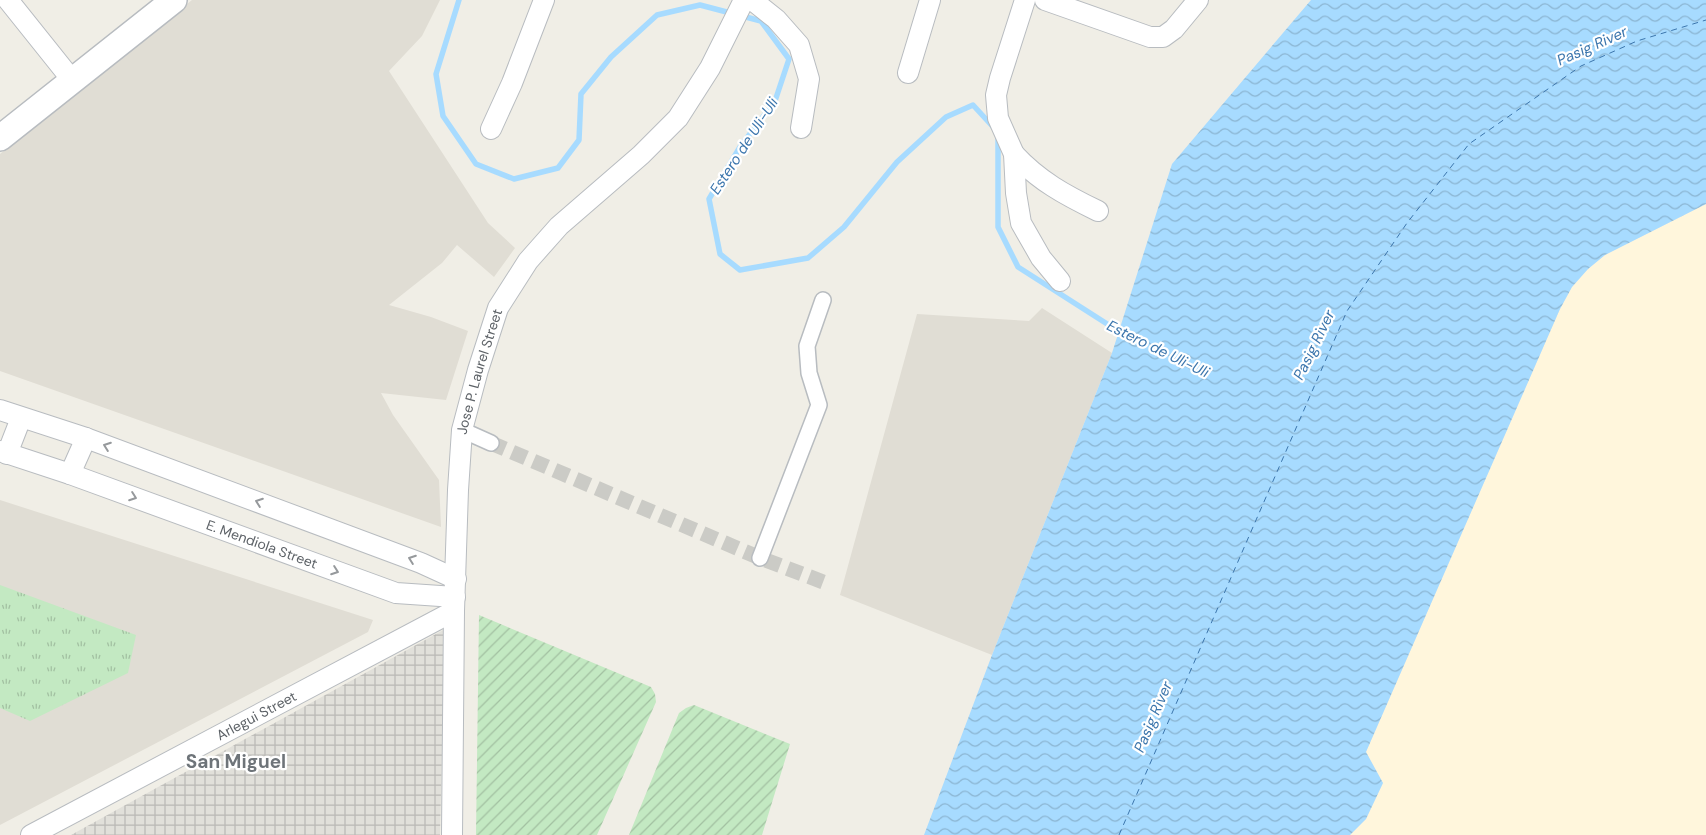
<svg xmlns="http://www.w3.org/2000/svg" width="1706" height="835" viewBox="0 0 1706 835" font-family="'DM Sans',sans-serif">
  <defs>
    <pattern id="industrial-grid" width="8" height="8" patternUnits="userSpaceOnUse" patternTransform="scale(1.25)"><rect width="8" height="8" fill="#e1e0da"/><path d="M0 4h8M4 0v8" fill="none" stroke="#bab9b5"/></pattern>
    <pattern id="park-tufts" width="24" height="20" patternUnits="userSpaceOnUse" patternTransform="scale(1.25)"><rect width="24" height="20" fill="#c3e9c2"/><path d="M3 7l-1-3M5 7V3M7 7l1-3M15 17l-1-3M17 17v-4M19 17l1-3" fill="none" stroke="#a2c0a1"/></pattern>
    <pattern id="garden-furrows" width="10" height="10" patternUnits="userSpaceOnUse" patternTransform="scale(1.25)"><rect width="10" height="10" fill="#c3e9c2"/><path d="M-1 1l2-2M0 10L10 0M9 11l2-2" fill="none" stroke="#a2c0a1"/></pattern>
    <pattern id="water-waves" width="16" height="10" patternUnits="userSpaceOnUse" patternTransform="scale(1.25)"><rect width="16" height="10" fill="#a7dbff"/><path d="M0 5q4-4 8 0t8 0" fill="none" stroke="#8bb5d2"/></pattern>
  </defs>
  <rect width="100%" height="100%" fill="#f0eee6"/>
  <path fill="#fff6dc" d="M1706 204V835H1350L1366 819 1383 783 1366 752 1560 309 1572 287 1588 269 1605 255Z"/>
  <path fill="url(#industrial-grid)" d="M445 629 440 835H71Z"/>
  <path fill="#e0ddd4" d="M192 0H440L422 36 389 71 488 223 515 248 494 277 457 245 442 263 389 305 431 317 468 331 446 400 381 393 393 415 439 480 441 527 0 371V154Z
    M1042 308 1112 353 992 655 840 595 917 314 1029 321Z
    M0 500 373 620 368 632 0 825Z"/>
  <path fill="url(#park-tufts)" d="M0 585 136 635 128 673 30 721 0 708Z"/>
  <path fill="url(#garden-furrows)" d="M479 615 651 687 655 694 656 702 597 835H476Z
    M694 705 790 744 762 835H629L679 713 686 708Z"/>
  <path fill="url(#water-waves)" d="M1311 0H1706V204L1605 255 1588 269 1572 287 1560 309 1366 752 1383 783 1366 819 1350 835H924L992 655 1112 353 1172 164Z"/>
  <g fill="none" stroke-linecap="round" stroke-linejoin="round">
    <path stroke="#a7dbff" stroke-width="5.5" d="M459 0 436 74 443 116 476 164 514 179 558 168 579 140 581 94 611 57 657 15 700 5 761 21 789 59 775 101 740 147 709 199 720 254 740 270 808 258 844 227 897 162 946 117 973 105 995 129
      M998 136V227L1018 267 1126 336"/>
    <path stroke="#3c76ad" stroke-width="1" stroke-dasharray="6 5" stroke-linecap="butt" d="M1119 835 1347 311 1407 223 1469 144 1581 66 1637 41 1706 20"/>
    <path stroke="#cbcbc6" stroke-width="15" stroke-dasharray="15 8" stroke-linecap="butt" d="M491 443 760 558 826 583"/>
    <defs>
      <path id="pedestrian" d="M462 430 491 443
        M760 558 819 405 809 373 807 346 823 300"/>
      <g id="minor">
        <path d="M8 0 72 80"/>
        <path d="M752 0 776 19 799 45 809 79 801 128"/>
        <path d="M1025 0 1000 78 996 95 998 118 1014 154 1016 193 1021 223 1041 258 1060 281"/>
        <path d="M1045 0 1150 37H1163L1174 29 1198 0"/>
        <path d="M908 73 930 0"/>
        <path d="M491 129 512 83 544 0"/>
        <path d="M1014 154C1039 181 1065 195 1098 211"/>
        <path d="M0 410 86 438 421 563 456 579"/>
        <path id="s1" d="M0 451 70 474 396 593 455 597"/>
        <path d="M7 454 21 418"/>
        <path d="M70 474 86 438"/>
        <path id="s2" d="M31 835 454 611"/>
        <path id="s3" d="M452 835 454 611 458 490 462 430 478 370 498 308 528 261 559 226 641 155 678 118 710 68 744 0"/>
      </g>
      <path id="tertiary" d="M0 138 174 0"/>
    </defs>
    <use href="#pedestrian" stroke="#b8bcc0" stroke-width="18"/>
    <use href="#minor" stroke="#b8bcc0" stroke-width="22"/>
    <use href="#tertiary" stroke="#b8bcc0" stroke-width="28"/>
    <use href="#pedestrian" stroke="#fff" stroke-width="15"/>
    <use href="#minor" stroke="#fff" stroke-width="20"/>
    <use href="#tertiary" stroke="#fff" stroke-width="25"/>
  </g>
  <defs><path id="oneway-chevron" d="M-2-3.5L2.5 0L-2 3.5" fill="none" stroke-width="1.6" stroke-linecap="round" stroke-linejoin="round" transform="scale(1.25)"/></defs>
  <g stroke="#96999c">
    <use href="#oneway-chevron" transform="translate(107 446) rotate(-160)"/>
    <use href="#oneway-chevron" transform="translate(133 497) rotate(20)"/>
    <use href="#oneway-chevron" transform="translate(259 502) rotate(-160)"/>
    <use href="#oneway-chevron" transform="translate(412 559) rotate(-160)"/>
    <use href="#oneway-chevron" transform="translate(335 571) rotate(20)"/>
  </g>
  <g text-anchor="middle" stroke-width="4.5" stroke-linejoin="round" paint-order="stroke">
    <g font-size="14" fill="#5d6267" stroke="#fff">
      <text dy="5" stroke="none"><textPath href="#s3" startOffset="466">Jose P. Laurel Street</textPath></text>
      <text dy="5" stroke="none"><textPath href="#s1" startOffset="278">E. Mendiola Street</textPath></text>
      <text dy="5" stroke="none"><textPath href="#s2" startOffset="255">Arlegui Street</textPath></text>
    </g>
    <g font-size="15" font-style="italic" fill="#3c76ad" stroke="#fff">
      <text transform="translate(1592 46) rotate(-24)" y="5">Pasig River</text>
      <text transform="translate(744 146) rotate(-57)" y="5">Estero de Uli-Uli</text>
      <text transform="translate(1314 345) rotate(-64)" y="5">Pasig River</text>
      <text transform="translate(1158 349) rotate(26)" y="5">Estero de Uli-Uli</text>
      <text transform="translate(1153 717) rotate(-67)" y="5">Pasig River</text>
    </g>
    <g font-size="19" font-weight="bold" fill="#6e7479" stroke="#fff">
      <text x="236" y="768">San Miguel</text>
    </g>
  </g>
</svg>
